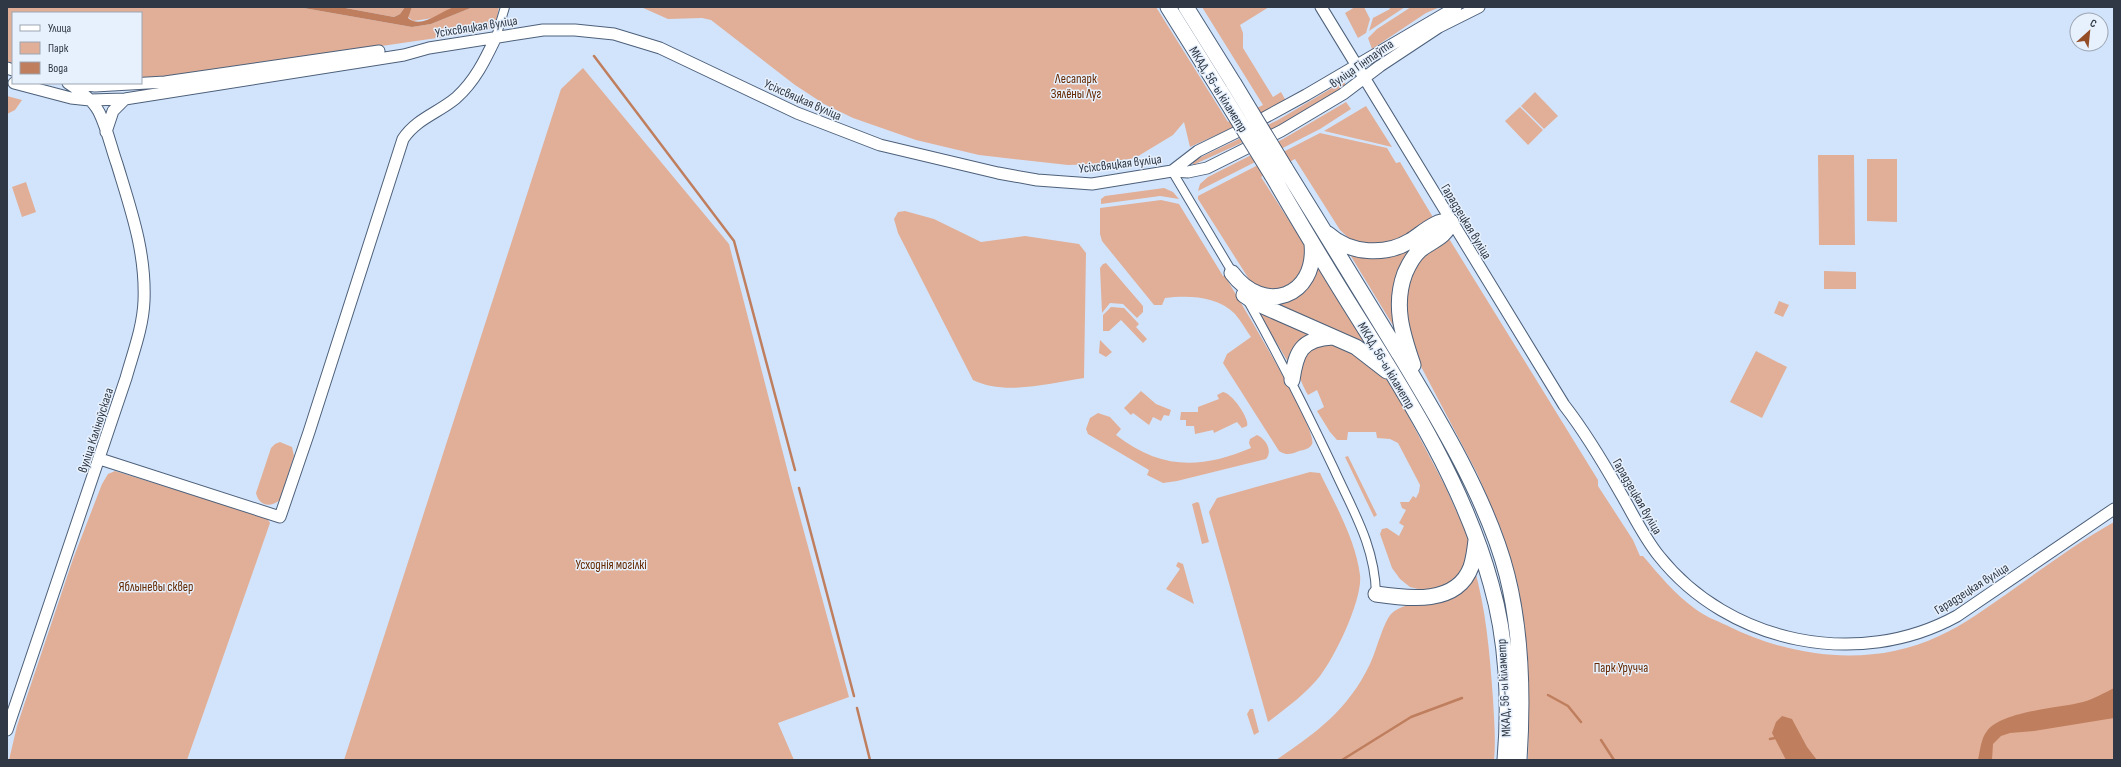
<svg xmlns="http://www.w3.org/2000/svg" width="2121" height="767" viewBox="0 0 2121 767" font-family="'Sofia Sans Condensed',sans-serif">
  <rect width="100%" height="100%" fill="#d2e4fc"/>
  <path fill="#e1af97" d="M7 7H298L412 27 431 24 473 7H499C497 18 496 27 485 31L141 81V13H13V67L7 65Z
    M340 7H405L400 14 394 17Z
    M412 7H454L433 18 413 21 408 17Z
    M641 7H1156L1228 122 1263 105 1202 7H1269L1240 25 1243 33V48L1273 97 1281 92 1286 101 1269 111 1190 147 1184 122 1173 135 1135 158 1098 164 1068 165 979 155 916 140 853 118 824 104 795 85 711 20 702 18 668 19Z
    M1355 7H1364L1370 19 1366 33 1358 38 1345 13Z
    M1389 7H1405L1369 31 1373 18 1390 9Z
    M1411 7H1440L1426 13 1372 49 1368 38 1377 29Z
    M583 68 729 244 791 484 849 697 778 723 794 760H344L561 89Z
    M1342 82 1345 83V87L1281 125 1193 165V161L1278 120Z
    M1535 92 1558 116 1544 129 1521 106Z
    M7 96 22 100 15 110 7 114Z
    M1346 102 1351 109 1320 129 1198 191 1200 184 1208 177 1283 139Z
    M1366 106 1392 147 1324 131Z
    M1520 107 1543 130 1528 145 1505 121Z
    M1320 133 1387 148 1396 163 1400 162 1434 219 1398 243 1366 244 1351 240 1340 230 1295 159 1261 177 1308 250 1303 273 1281 291 1254 287 1198 199V196Z
    M1818 155H1854L1855 245H1819Z
    M1867 159H1897V222L1867 221Z
    M26 182 36 212 22 217 12 187Z
    M1164 188 1173 192 1179 199 1160 196 1101 204V199L1105 196Z
    M1161 200 1179 204 1223 276H1225C1237 297 1319 430 1312 444 1310 449 1303 450 1299 451 1291 454 1287 456 1279 451L1223 363 1227 354 1251 337C1246 330 1241 321 1235 314 1218 296 1188 295 1165 298L1162 305H1154L1102 241 1100 234V208Z
    M905 211 934 219 981 242 1025 236 1079 244 1086 253 1084 378C1049 383 1005 396 973 380L898 233 894 219 898 212Z
    M1448 237 1598 480V486L1633 540 1640 556H1643C1659 575 1675 594 1694 608 1704 616 1715 620 1726 625 1791 658 1872 668 1939 636 1964 625 1986 608 2008 593 2043 568 2077 543 2114 522V760H1528L1529 708 1523 620 1518 585 1501 529 1477 473 1416 357 1409 337 1403 296 1414 262Z
    M1418 243 1397 332 1346 248Z
    M1318 260 1378 359 1268 303Z
    M1106 263 1143 306V312L1137 318 1123 304 1110 303 1102 313 1100 268 1103 264Z
    M1824 271 1856 272V289H1824Z
    M1779 301 1789 305 1783 317 1774 313Z
    M1254 305 1316 332 1288 362Z
    M1111 307 1124 308 1139 324 1136 327 1147 339 1143 343 1121 320 1109 331H1103V315Z
    M1100 340 1112 352 1106 357 1099 353Z
    M1338 342 1383 374 1391 383 1445 486 1467 535 1469 543 1463 571 1445 587 1422 590 1410 587 1400 579 1392 568 1380 534 1382 529 1387 528 1399 536 1404 526 1399 523 1406 510 1402 508 1400 502H1409L1413 496 1416 498 1419 492 1420 485 1398 443 1390 439 1377 438 1376 432H1348L1347 440H1337L1330 432 1317 411 1324 407 1317 390 1308 395C1295 372 1298 368 1311 346Z
    M1756 351 1787 367 1762 418 1730 402Z
    M1141 391 1156 404 1171 410 1169 416 1164 415 1161 421 1153 417 1149 425 1133 413 1131 415 1124 408Z
    M1223 392C1232 393 1250 419 1247 426L1242 428 1237 422 1214 433 1213 430 1195 434 1194 426H1186V420H1180L1181 412H1198V407L1219 399 1217 395Z
    M1098 413 1110 417 1121 429 1116 435C1161 470 1201 469 1251 448L1249 443 1250 439 1257 435C1266 439 1273 451 1266 459L1177 481 1163 483 1147 475 1149 470 1088 434 1086 429 1090 418Z
    M280 442 292 447 294 456 280 500C270 508 259 506 256 493L271 448 275 444Z
    M1348 456 1377 515 1374 517 1345 457Z
    M115 471 267 518 270 523 187 760H9L17 726 73 559 102 484 108 474Z
    M1310 472 1320 473C1335 504 1356 541 1360 575 1363 599 1335 657 1320 676 1306 694 1286 708 1268 722L1209 512 1217 498Z
    M1197 502 1199 503 1209 542 1202 544 1192 504Z
    M1178 562 1183 564 1194 604 1166 589 1180 569 1176 566Z
    M1474 567C1486 609 1490 655 1493 699 1494 719 1496 740 1494 760H1276C1316 733 1348 710 1370 664 1376 652 1383 623 1391 614 1400 605 1410 606 1421 601 1434 596 1460 576 1474 567Z
    M1250 709H1253L1259 732 1254 735 1247 714Z"/>
  <path fill="#bf7e5e" d="M298 7H340L394 17 400 14 405 7H412L408 18C422 30 441 10 455 7 460 6 468 7 473 7L431 24 412 27Z
    M2114 688V718L2034 731 2010 733 2001 736 1993 744 1992 760H1978C1980 751 1981 738 1987 731 2002 711 2060 708 2083 702 2094 699 2104 693 2114 688Z
    M1782 716 1792 719 1807 747 1817 760H1786L1772 733 1776 722Z"/>
  <g fill="none" stroke-linecap="round" stroke-linejoin="round">
    <path stroke="#bf7e5e" stroke-width="2.5" d="M594 56 734 241 795 470
      M799 488 854 696
      M1548 695 1568 706 1581 722
      M857 708 870 760
      M1770 739 1775 738
      M1601 740 1614 760
      M1342 760 1411 717 1462 698"/>
    <defs>
      <path id="street" d="M496 37 505 7
        M1172 171 1234 275
        M1248 301C1279 356 1307 412 1334 469 1353 511 1375 546 1376 594"/>
      <path id="secondary" d="M1321 7 1564 405C1585 432 1603 462 1620 492 1633 514 1643 536 1659 556 1729 644 1859 670 1957 616L2114 509
        M7 68 13 70
        M14 83 71 98 90 100 125 99 404 55 429 48 543 30H575L614 34 660 48 797 113 880 145 998 173 1037 180 1092 184 1172 171 1188 172 1207 168 1281 131 1343 94 1380 66 1439 27 1479 7
        M69 83 95 86 165 82 379 51
        M106 132 113 111 125 99
        M1172 171 1198 151 1251 125 1306 95 1456 7
        M100 459 280 517 309 432 403 139C416 119 438 113 456 98 475 81 485 60 496 37
        M7 730 126 378C133 353 143 327 144 301 146 252 131 210 117 164 111 147 107 128 99 112 92 99 80 91 68 83"/>
      <path id="highway" d="M1168 7 1221 92
        M1186 7 1234 84
        M1285 168C1323 229 1360 290 1398 352 1438 418 1488 500 1507 575 1522 634 1523 699 1519 760
        M1272 175C1300 223 1328 270 1357 316 1410 400 1465 488 1491 584 1507 639 1510 703 1505 760
        M1328 234C1350 254 1385 256 1410 241 1422 234 1437 218 1451 222 1446 237 1431 241 1420 250 1413 256 1409 264 1405 273 1393 305 1402 333 1413 365
        M1232 273C1264 316 1317 297 1312 244
        M1244 295 1256 303 1356 347 1387 371
        M1292 380C1296 352 1301 339 1332 337
        M1376 594C1409 599 1457 605 1471 567 1474 558 1475 549 1476 540"/>
    </defs>
    <use href="#street" stroke="#4d607a" stroke-width="10"/>
    <use href="#secondary" stroke="#4d607a" stroke-width="13"/>
    <use href="#highway" stroke="#4d607a" stroke-width="17"/>
    <use href="#street" stroke="#fff" stroke-width="8"/>
    <use href="#secondary" stroke="#fff" stroke-width="11"/>
    <use href="#highway" stroke="#fff" stroke-width="15"/>
    <defs>
      <path id="highway-bridge" d="M1234 84 1285 168
        M1221 92 1272 175"/>
    </defs>
    <use href="#highway-bridge" stroke="#4d607a" stroke-width="17" stroke-linecap="butt"/>
    <use href="#highway-bridge" stroke="#fff" stroke-width="15"/>
  </g>
  <g text-anchor="middle" stroke-width="3" stroke-linejoin="round" paint-order="stroke">
    <g font-size="13" fill="#2f3844" stroke="#e7f0fd">
      <text transform="translate(476 26) rotate(-9)" y="5">Усіхсвяцкая вуліца</text>
      <text transform="translate(1361 63) rotate(-35)" y="5">вуліца Гінтаўта</text>
      <text transform="translate(1219 89) rotate(58)" y="5">МКАД, 56-ы кіламетр</text>
      <text transform="translate(803 99) rotate(24)" y="5">Усіхсвяцкая вуліца</text>
      <text transform="translate(1120 163) rotate(-7)" y="5">Усіхсвяцкая вуліца</text>
      <text transform="translate(1467 221) rotate(59)" y="5">Гарадзецкая вуліца</text>
      <text transform="translate(1387 365) rotate(59)" y="5">МКАД, 56-ы кіламетр</text>
      <text transform="translate(95 430) rotate(-72)" y="5">вуліца Каліноўскага</text>
      <text transform="translate(1638 496) rotate(60)" y="5">Гарадзецкая вуліца</text>
      <text transform="translate(1971 588) rotate(-32)" y="5">Гарадзецкая вуліца</text>
      <text transform="translate(1503 688) rotate(-93)" y="5">МКАД, 56-ы кіламетр</text>
    </g>
    <g font-size="13" fill="#652901" stroke="#e7f0fd">
      <text x="1076" y="83">Лесапарк<tspan x="1076" dy="15">Зялёны Луг</tspan></text>
      <text x="611" y="569">Усходнія могілкі</text>
      <text x="156" y="591">Яблыневы сквер</text>
      <text x="1621" y="672">Парк Уручча</text>
    </g>
  </g>
  <rect width="2121" height="767" fill="none" stroke="#2f3844" stroke-width="16"/>
  <rect x="12" y="12" width="130" height="72" fill="#e7f0fd" stroke="#9da6b3"/>
  <rect x="20" y="25" width="20" height="6" fill="#ffffff" stroke="#9da6b3"/>
  <text x="48" y="32" font-size="12" fill="#2f3844">Улица</text>
  <rect x="20" y="42" width="20" height="12" fill="#e1af97" stroke="#9da6b3"/>
  <text x="48" y="52" font-size="12" fill="#2f3844">Парк</text>
  <rect x="20" y="62" width="20" height="12" fill="#bf7e5e" stroke="#9da6b3"/>
  <text x="48" y="72" font-size="12" fill="#2f3844">Вода</text>
  <g transform="translate(2089 32) rotate(27)"><circle r="19" fill="#e7f0fd" stroke="#9da6b3"/>
  <path d="M0-3L7 15L0 10L-7 15Z" fill="#944d27"/>
  <text y="-6" font-size="11" font-weight="bold" text-anchor="middle" fill="#2f3844">С</text>
  </g>
</svg>
